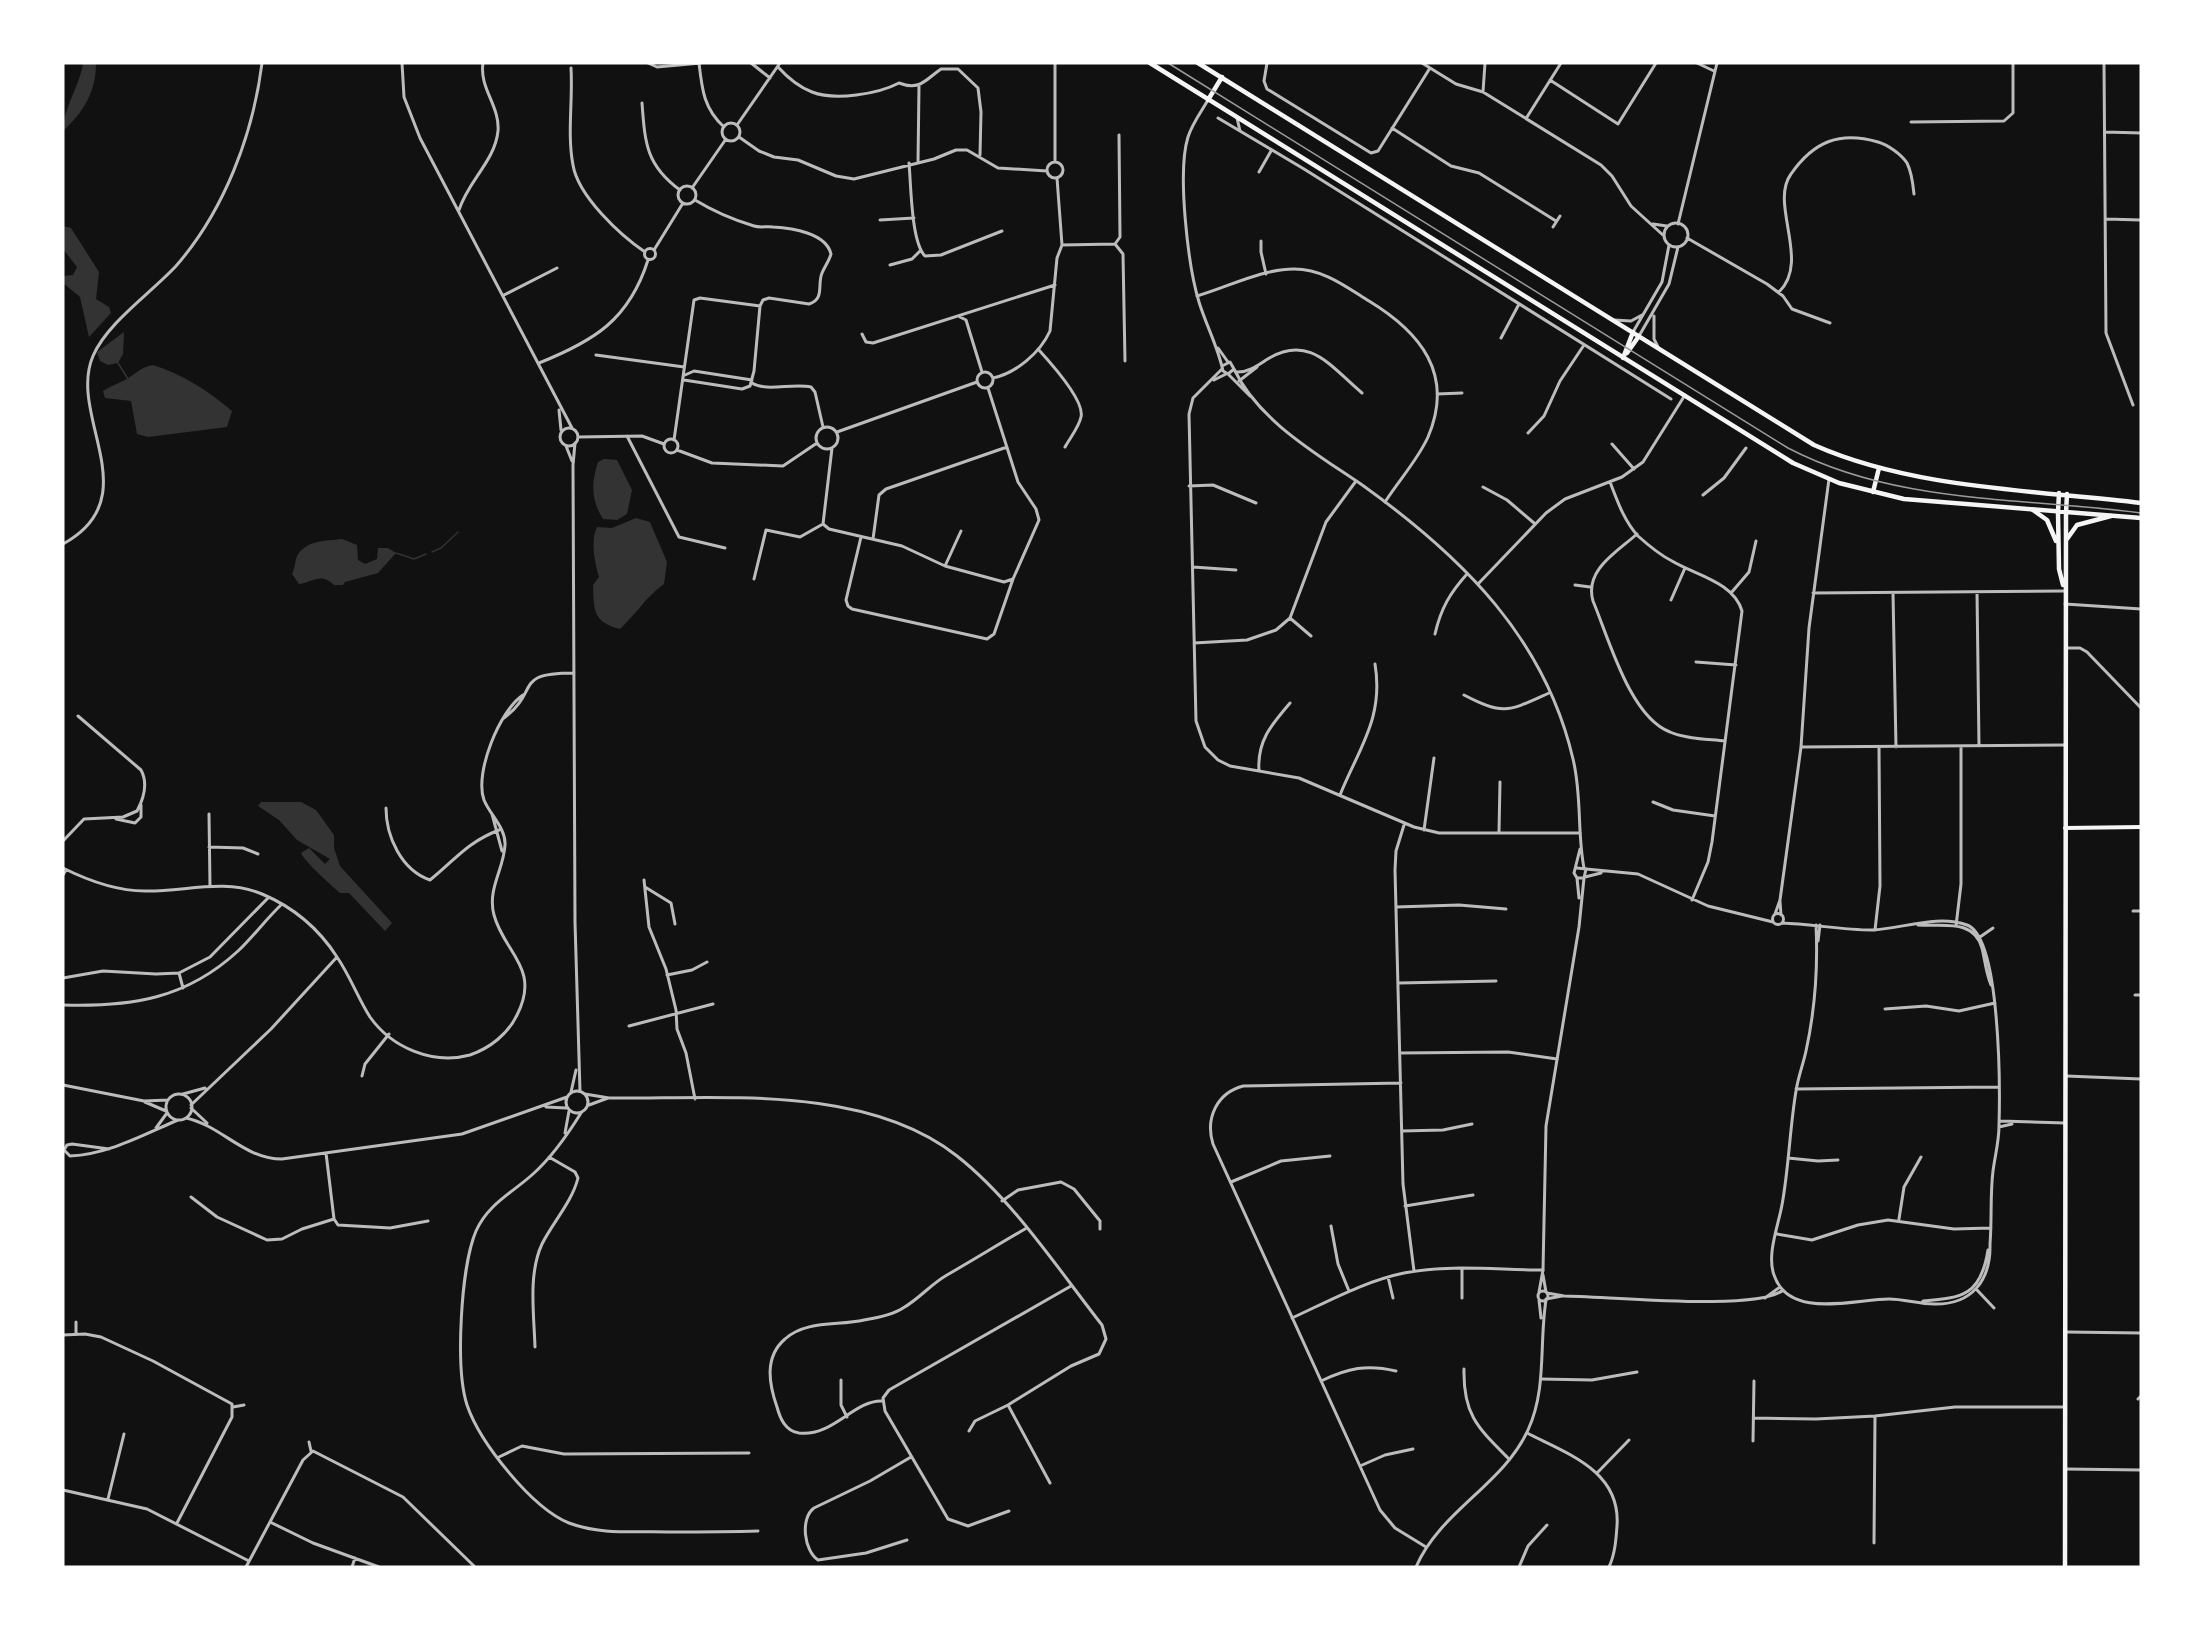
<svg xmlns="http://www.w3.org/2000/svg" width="2204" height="1630" viewBox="0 0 2204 1630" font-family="'Noto Sans',sans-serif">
  <rect width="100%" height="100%" fill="#111"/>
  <path fill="#333" d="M83 63H96C96 91 84 112 63 131 63 108 80 86 83 63Z
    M63 226 71 228 99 272 96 299 109 307 111 313 89 337 80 297 63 283V276L73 275 77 267 63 249Z
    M124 332 123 354 118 363 108 365 100 361 97 352Z
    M153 365C182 374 209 391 232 411L227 427 148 437 137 434 131 401 105 398 103 391C112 385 123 382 130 377 139 371 142 367 153 365Z
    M604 459 617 460 632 490 627 514 617 520 603 519C591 500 591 483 598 462Z
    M636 518 650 522 667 562 664 584C644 599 637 613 620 629 593 622 594 611 593 585L599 577C595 563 590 541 597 527L612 528Z
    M342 539 357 545 358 560 365 564 377 559 378 548H388L396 553 378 573 345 582 343 585H334C321 572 313 582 299 584L292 574C295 568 295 561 297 556 306 540 326 541 342 539Z
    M261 802H301L316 810 334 835V848L340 866 392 923 385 931 349 893H340C333 887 303 860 301 853L309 848 325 864 330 859 297 840 279 820 258 806Z"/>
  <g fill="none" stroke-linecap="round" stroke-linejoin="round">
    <path stroke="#333" stroke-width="1.5" d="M118 363 128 379
      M432 552 441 548 458 532
      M396 553 414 559 426 554"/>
    <path stroke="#bcbcbc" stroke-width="3" d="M402 63 404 97 420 138 572 428
      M648 63 657 67 701 63
      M699 63C702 90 704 109 724 127
      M751 63 770 78
      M1055 63V162
      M1267 63 1264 81 1267 89 1371 153 1378 151 1430 68
      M1422 63 1456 84 1483 92 1601 165 1612 176 1631 206 1664 236
      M1697 63 1714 71
      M2104 63 2106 333 2133 405
      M778 67C787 77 799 87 812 92 835 101 878 94 899 83 920 91 925 80 941 69H958L978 88 981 112 980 155
      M571 68C573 100 567 134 573 165 578 196 620 235 645 252
      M1550 80 1618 124 1656 63
      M1483 92 1485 63
      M642 103C645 143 646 165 680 190
      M1527 117 1561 63
      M1218 118 1304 169 1671 399
      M1237 118 1240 131
      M1911 122 2004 121 2013 113V63
      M722 132a9 9 0 1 1 18 0a9 9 0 1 1-18 0Z
      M737 125 780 63
      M1392 128 1451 166 1479 173 1556 221
      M2105 132 2141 133
      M739 137 759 151 774 157 798 160 836 176 854 179 934 159 956 150H967L998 168 1047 171
      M1047 170a8 8 0 1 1 16 0a8 8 0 1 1-16 0Z
      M918 162 919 86
      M909 163C911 184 911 242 925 256L941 255 1002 231
      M1259 172 1271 151
      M678 195a9 9 0 1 1 18 0a9 9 0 1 1-18 0Z
      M692 188 726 139
      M695 200C713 211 734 220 754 226 760 228 767 226 773 227 792 228 826 233 831 254 829 261 825 266 822 273 817 285 825 299 809 304L769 298 763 300 760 306
      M459 210C468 181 495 161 498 131 500 106 479 88 483 63
      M2106 219 2141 220
      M880 220 914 218
      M1664 235a12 12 0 1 1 24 0a12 12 0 1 1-24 0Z
      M1653 224 1667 226
      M1678 224 1717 63
      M1553 227 1560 216
      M1687 238 1767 284 1783 296 1792 309 1830 323
      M1261 241V252L1266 274
      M1115 244 1123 254 1125 361
      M1062 245 1115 244 1120 237 1119 135
      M644.5 254a5.5 5.5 0 1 1 11 0a5.5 5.5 0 1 1-11 0Z
      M654 250 683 203
      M890 265 912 259 920 251
      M1779 292C1811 261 1769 204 1791 174 1814 141 1840 131 1878 142 1888 145 1901 154 1907 163 1912 173 1913 184 1914 194
      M504 295 557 268
      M1197 296C1228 287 1262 269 1294 269 1323 269 1345 286 1369 301 1420 332 1455 374 1428 437 1417 461 1399 480 1385 502
      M1654 316V339L1658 347
      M960 317 966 320 982 372
      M1614 320 1631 321 1642 315
      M1633 332 1662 282 1669 245
      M862 334 866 342 873 343 1055 285
      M1639 336 1669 284 1678 247
      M1501 338 1519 304
      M1038 349C1049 361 1085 401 1081 417 1079 427 1070 438 1065 447
      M596 355 684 367
      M539 363C594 341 629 320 648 260
      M1222 369 1193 398 1189 414 1196 721 1205 747 1218 760 1230 766 1299 778 1414 827 1439 833H1580
      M977 380a8 8 0 1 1 16 0a8 8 0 1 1-16 0Z
      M1236 372C1247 373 1257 366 1266 360 1309 333 1330 366 1362 393
      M685 375 694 371 752 380
      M993 378C1016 373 1040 353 1050 331L1057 258 1062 245 1057 178
      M684 380 742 389 750 386 754 371 760 306
      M1214 380 1226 374
      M1239 381 1257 367
      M752 383C766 392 792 383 811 387L815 392 823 427
      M1437 394 1462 393
      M559 410 561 430
      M816 438a11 11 0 1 1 22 0a11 11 0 1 1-22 0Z
      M560 437a9 9 0 1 1 18 0a9 9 0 1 1-18 0Z
      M837 432 977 382
      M1528 433 1544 416 1560 381 1584 345
      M627 436 679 537 725 548
      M578 437 642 436 664 444
      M664 446a7 7 0 1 1 14 0a7 7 0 1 1-14 0Z
      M674 440 694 300 700 298 760 306
      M575 443 573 465 575 922 580 1091
      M1612 444 1634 469
      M566 446 572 461
      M677 450 712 463 783 466 817 443
      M1610 482C1617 500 1624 521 1638 536 1648 545 1660 555 1672 561 1695 575 1734 582 1742 611L1712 842 1708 862 1692 900
      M1189 486 1213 485 1256 503
      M1483 487 1507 500 1534 523
      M1703 495 1724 478 1746 448
      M823 524 829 529 902 546 945 566 1004 582 1013 579 1039 520 1036 509 1018 482 988 388
      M823 524 832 448
      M1637 534C1617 552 1584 570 1593 601 1609 639 1630 717 1670 732 1686 739 1708 739 1725 741
      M861 537 846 600 848 606 852 609 987 639 994 634 1013 579
      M873 539 879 495 886 489 1007 447
      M63 544C149 497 67 416 93 356 107 323 151 293 176 266 224 211 253 135 262 63
      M945 566 961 531
      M1193 567 1236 570
      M754 579 766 530 800 537 823 524
      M1478 584 1546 513 1565 499 1622 477 1643 462 1685 395
      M1575 585 1590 587
      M1977 592 1979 746
      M1731 593 1749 572 1756 541
      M1813 593 2064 591
      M1893 593 1896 747
      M1671 600 1685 568
      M2065 604 2141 609
      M1290 618 1311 636
      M1435 634C1441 608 1450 593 1467 574
      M1194 643 1247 640 1276 630 1290 618 1326 522 1356 481
      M2066 648H2080L2087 652 2141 708
      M1696 662 1736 665
      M1464 695C1504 716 1509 711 1549 693
      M504 718C541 690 512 673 574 673
      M1801 747 2065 745
      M1259 771C1257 741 1271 725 1290 703
      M1340 795C1359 748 1384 718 1375 664
      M1653 802 1673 810 1715 816
      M386 808C386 836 401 870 430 880 456 859 466 843 499 830
      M209 814 210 886
      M492 814 502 851
      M116 819 135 823 141 817V805
      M1404 825 1396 851 1395 870 1403 1184 1414 1271
      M1424 830 1434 758
      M1499 832 1500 782
      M63 841 84 819 123 817 137 811C144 798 148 783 141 770L78 716
      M209 847 243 848 258 854
      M63 868C89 881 116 891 145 891 184 892 224 878 262 894 293 907 319 929 337 957 350 976 358 998 370 1017 392 1048 433 1065 470 1055 490 1048 508 1034 517 1015 541 968 504 953 494 915 487 889 504 869 505 845 506 828 490 815 484 800 474 773 500 710 523 695
      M1586 869 1638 874 1708 906 1773 922
      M63 875 66 870
      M1585 877 1601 873
      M644 880 649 927 666 969 676 1010 677 1029 686 1053 695 1099
      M645 887 671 903 675 924
      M1780 901 1781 915
      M1396 907 1459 905 1506 909
      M2133 911H2141
      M1772.5 919a5.5 5.5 0 1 1 11 0a5.5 5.5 0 1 1-11 0Z
      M1775 914 1780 900 1801 747 1809 628 1829 479
      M1782 923C1811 924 1842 930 1872 930 1902 929 1937 914 1967 925 2001 937 2000 1091 1999 1126 1999 1141 1995 1156 1993 1171 1990 1195 1992 1220 1990 1244
      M1816 925C1818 967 1815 1010 1806 1051 1803 1065 1798 1077 1796 1091 1790 1127 1789 1163 1783 1199 1780 1222 1766 1253 1774 1275 1789 1320 1855 1299 1889 1299 1904 1299 1919 1304 1934 1304 1972 1305 1991 1280 1990 1244
      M1918 925C1941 927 1974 918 1982 948 1985 960 1986 973 1991 985
      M1956 926 1961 884V746
      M1875 930 1880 886 1879 747
      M1980 937 1993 928
      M1818 941 1820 925
      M179 973 183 988
      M667 975 692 970 707 962
      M63 978 103 971 156 974 179 973 210 957 268 898
      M1399 983 1496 981
      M2135 995H2141
      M63 1005C131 1007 186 999 238 951 253 937 266 919 282 904
      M1885 1009 1926 1006 1959 1011 1995 1003
      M629 1026 713 1004
      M1400 1053 1508 1052 1557 1059
      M362 1076 365 1064 389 1034
      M2066 1076 2141 1079
      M1401 1083 1243 1086C1217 1093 1205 1118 1213 1144L1380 1510 1395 1528 1426 1547
      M63 1085 144 1101 168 1100
      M1796 1089 1998 1087
      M566 1102a11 11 0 1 1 22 0a11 11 0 1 1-22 0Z
      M571 1092 576 1070
      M183 1094 205 1088
      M585 1094 609 1098C720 1099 866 1084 957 1156 1013 1200 1058 1269 1102 1325L1106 1339 1099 1354 1071 1366 1008 1405 975 1421 969 1431
      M166 1107a13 13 0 1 1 26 0a13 13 0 1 1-26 0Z
      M145 1102 166 1111
      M191 1105 271 1029 337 957
      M589 1105 608 1098
      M546 1107 566 1108
      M191 1108 207 1123
      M581 1113C568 1134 552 1157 533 1174 512 1193 488 1204 476 1231 461 1266 455 1368 467 1405 480 1443 532 1508 569 1523 601 1535 634 1531 668 1532 698 1532 728 1532 758 1531
      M186 1118C222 1126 244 1159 282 1159L462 1134 567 1097
      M2000 1121 2065 1123
      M1999 1127 2012 1124
      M156 1128 167 1113
      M1402 1131 1443 1130 1472 1124
      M565 1133 569 1111
      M109 1149 72 1144 67 1145 64 1150 70 1156C109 1154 143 1135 178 1120
      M326 1153 334 1219 338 1225 390 1228 428 1221
      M1788 1158 1818 1161 1838 1160
      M1231 1182 1281 1161 1330 1156
      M191 1197 217 1217 267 1240 282 1239 302 1229 334 1219
      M1002 1201 1018 1190 1061 1182 1074 1189 1100 1221
      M1405 1206 1473 1195
      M1899 1219 1904 1187 1921 1157
      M1100 1221V1229
      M1331 1226 1338 1264 1349 1291
      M1777 1234 1812 1240 1858 1225 1888 1220 1954 1229 1991 1228
      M1388 1277 1393 1298
      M1977 1290 1994 1308
      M1547 1293 1564 1296C1605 1296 1758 1312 1783 1290
      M1462 1298V1269
      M1765 1298 1780 1287
      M1546 1299 1562 1296
      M1923 1301C1963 1298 1981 1295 1988 1250
      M1292 1318C1329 1301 1365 1281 1404 1273 1449 1264 1497 1270 1543 1270
      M76 1322V1334
      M2066 1332 2141 1333
      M63 1335 85 1334 101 1337 153 1361 232 1404V1417L177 1523
      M535 1347C534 1314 528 1274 542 1244 553 1222 572 1202 578 1178L575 1172 549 1157
      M1464 1369C1463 1415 1478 1428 1509 1459
      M1541 1379 1592 1380 1637 1372
      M841 1380V1405L847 1417
      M1321 1381C1348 1368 1367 1364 1396 1371
      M2138 1399 2141 1396
      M882 1401C854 1400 833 1437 799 1433 785 1431 780 1418 777 1407 769 1384 764 1357 785 1339 806 1320 838 1326 864 1320 876 1318 893 1315 903 1308 919 1299 931 1284 947 1275 973 1260 999 1244 1025 1229
      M1008 1405 1050 1483
      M233 1407 244 1405
      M1754 1418 1816 1419 1875 1416 1955 1407H2065
      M1527 1433C1568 1454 1621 1471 1617 1526 1616 1540 1615 1554 1609 1567
      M1753 1441 1754 1381
      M309 1442 311 1451
      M499 1457 522 1446 564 1454 749 1453
      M1360 1466 1385 1455 1413 1449
      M2065 1469 2141 1470
      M1598 1472 1629 1440
      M63 1490 147 1509 249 1561
      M108 1499 124 1434
      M1009 1511 968 1526 948 1519 885 1411 883 1398 889 1390 1071 1286
      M270 1522 313 1543 379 1567
      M907 1540 866 1553 818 1560C804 1551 800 1518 814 1508L870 1481 911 1457
      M1874 1543 1875 1416
      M246 1567 303 1460 313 1451 403 1497 475 1567
      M352 1567 355 1558
      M1519 1567 1528 1546 1547 1525"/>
    <path stroke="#bcbcbc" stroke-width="3" d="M1208 100C1201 112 1192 124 1188 137 1177 172 1188 266 1199 302 1206 325 1218 347 1223 371L1228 374 1234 369 1230 362 1222 366
      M1218 348 1228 362
      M1234 369C1259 422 1319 455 1365 487 1462 557 1545 638 1573 759 1582 795 1577 832 1584 868
      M1228 374 1250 396
      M1577 868 1586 869 1584 878H1577L1574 873 1580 849
      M1577 878 1579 898
      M1543 1275 1546 1292
      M1538 1296a5 5 0 1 1 10 0a5 5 0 1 1-10 0Z
      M1539 1292 1543 1270 1546 1126 1579 927 1584 878
      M1539 1300 1541 1318
      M1416 1567C1440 1511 1503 1485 1528 1430 1547 1389 1539 1344 1546 1300"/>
    <path stroke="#f5f5f5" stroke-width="4" d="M2065 828 2141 827"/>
    <path stroke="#f5f5f5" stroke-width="4.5" d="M2033 510 2047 520 2056 541
      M2058 512 2059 569 2063 585
      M2067 539 2077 525 2111 516
      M2065 1567 2066 513"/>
    <path stroke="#f5f5f5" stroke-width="4.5" d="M1150 63 1793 463 1839 483 1904 499 2141 518
      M1198 63 1814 445C1913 489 2034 490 2141 503
      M1208 100 1222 77
      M1627 353 1639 336
      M1623 358 1633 332
      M1873 492 1879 468
      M2058 512 2059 493
      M2066 513 2067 494"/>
    <path stroke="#9a9a9a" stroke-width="1.5" d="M1168 63 1788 448C1897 505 2022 497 2141 513"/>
  </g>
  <rect width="2204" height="1630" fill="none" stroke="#ffffff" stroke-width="129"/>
</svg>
